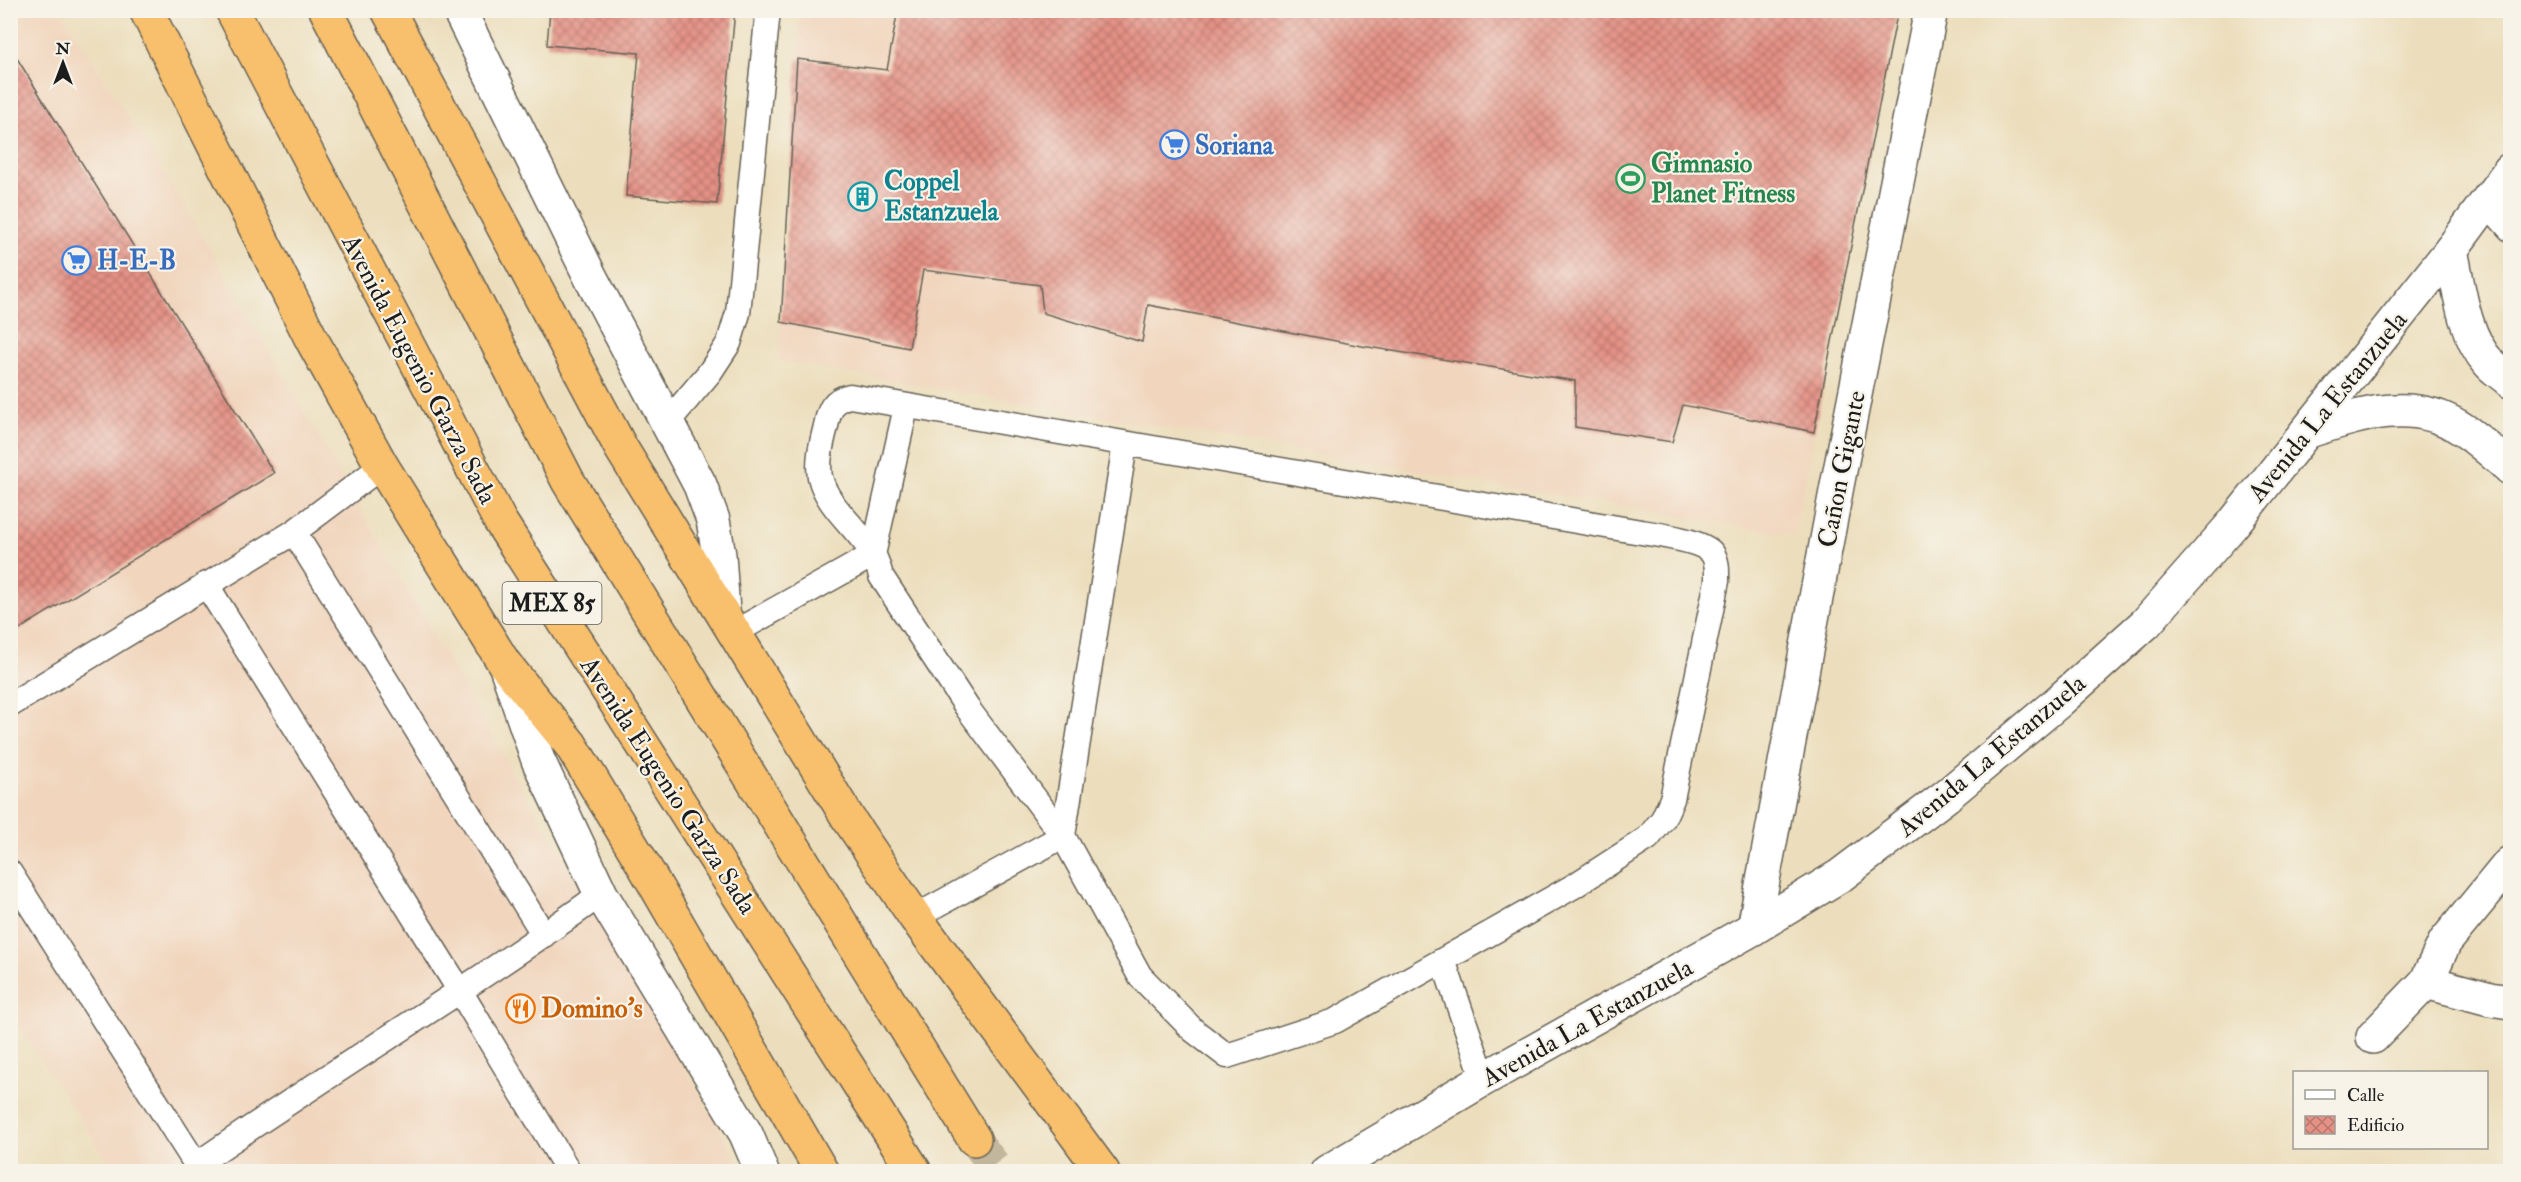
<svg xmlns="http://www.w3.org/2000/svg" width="2521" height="1182" viewBox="0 0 2521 1182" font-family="'IM FELL Double Pica',serif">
  <defs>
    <pattern id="building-cross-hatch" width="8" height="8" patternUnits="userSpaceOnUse" patternTransform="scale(1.5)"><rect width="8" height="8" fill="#e59185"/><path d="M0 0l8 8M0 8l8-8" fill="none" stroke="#b9766c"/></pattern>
  </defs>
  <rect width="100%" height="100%" fill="#f7f3e8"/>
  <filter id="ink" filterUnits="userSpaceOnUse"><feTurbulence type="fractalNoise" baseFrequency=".0167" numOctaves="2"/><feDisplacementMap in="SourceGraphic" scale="12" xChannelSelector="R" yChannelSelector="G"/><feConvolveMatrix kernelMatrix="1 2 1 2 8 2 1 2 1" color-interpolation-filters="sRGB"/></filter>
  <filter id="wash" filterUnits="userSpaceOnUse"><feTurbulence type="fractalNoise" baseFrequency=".008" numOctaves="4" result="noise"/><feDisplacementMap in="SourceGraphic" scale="24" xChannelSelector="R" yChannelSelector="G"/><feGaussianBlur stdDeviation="1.35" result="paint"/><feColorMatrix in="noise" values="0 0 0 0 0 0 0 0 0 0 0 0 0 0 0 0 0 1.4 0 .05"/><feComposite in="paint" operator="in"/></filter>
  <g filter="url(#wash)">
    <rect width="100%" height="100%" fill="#ecdebc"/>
    <path fill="#f1d5bd" d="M60 10 181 199 744 1171H114L11 1014V11Z
      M800 11H1898L1794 536 778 361Z"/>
    <g id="blocks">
      <path fill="url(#building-cross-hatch)" d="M550 10H735L717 204 626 196 639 53 547 45Z
        M853 10H1898L1814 432 1683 405 1672 442 1575 427V381L1362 346 1148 305 1142 342 1043 313 1040 285 923 270 909 348 781 322 797 59 887 70 897 15Z
        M10 47 274 473 10 635Z"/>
    </g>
  </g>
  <g filter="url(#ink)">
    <use href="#blocks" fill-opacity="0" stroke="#656054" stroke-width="1.5"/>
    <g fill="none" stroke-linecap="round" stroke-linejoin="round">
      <path stroke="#c2b79c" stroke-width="33" stroke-dasharray="33 16" stroke-linecap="butt" d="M974 1139 999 1172"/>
      <defs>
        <path id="service" d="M2486 202 2510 229
          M850 396 1635 531C1652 534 1702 540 1712 553 1718 561 1717 572 1717 581L1672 799 1663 819 1648 838 1574 886 1335 1021 1227 1056 1193 1030 1140 976 1063 836 968 709 881 576C879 569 877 561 873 554 858 528 827 507 820 477 817 460 822 442 826 426 829 410 833 399 850 396Z
          M667 423 710 372 729 343 738 313 768 10
          M294 532 544 935
          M206 584 460 991 569 1172
          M735 632 873 555 906 407
          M10 705 294 532 382 466
          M10 873 201 1172
          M915 917 1063 836 1125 444
          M1443 960 1484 1079
          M196 1165C330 1072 470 989 601 894"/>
        <path id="minor" d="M459 10 591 278 700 485 713 520 719 555 723 612
          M2451 250C2459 287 2463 334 2489 363 2495 370 2504 375 2510 381
          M2306 432C2356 416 2410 396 2459 427 2477 438 2494 454 2510 468
          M1754 928 1837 486 1931 10
          M2426 982 2490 999 2510 1002
          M2373 1037 2426 982 2445 942 2510 863"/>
        <path id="tertiary" d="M506 667 538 760 601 894 746 1134 762 1172
          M1327 1172 1484 1079 1754 928 1841 875 1946 796 2058 702 2146 623 2232 525 2451 250 2510 170"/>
        <path id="trunk" d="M146 10 312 340 382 466 504 663 571 745 643 864 822 1172
          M232 10 500 521 915 1172
          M326 10 568 481 974 1139
          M388 10 621 448 848 818 915 917 1103 1172"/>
      </defs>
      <use href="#service" stroke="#656054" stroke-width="27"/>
      <use href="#minor" stroke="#656054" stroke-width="36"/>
      <use href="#tertiary" stroke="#656054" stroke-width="36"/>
      <use href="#trunk" stroke="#656054" stroke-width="36"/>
      <use href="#service" stroke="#fff" stroke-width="24"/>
      <use href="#minor" stroke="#fff" stroke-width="33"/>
      <use href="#tertiary" stroke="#fff" stroke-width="33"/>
      <use href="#trunk" stroke="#f8bf6c" stroke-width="33"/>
    </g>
  </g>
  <defs>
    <symbol id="supermarket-ring" viewBox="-11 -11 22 22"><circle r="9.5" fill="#f7f3e8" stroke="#3f7fe0" stroke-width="1.5"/><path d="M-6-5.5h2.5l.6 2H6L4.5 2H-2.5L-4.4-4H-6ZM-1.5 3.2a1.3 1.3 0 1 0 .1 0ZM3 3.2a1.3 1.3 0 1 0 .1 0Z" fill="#3f7fe0"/></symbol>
    <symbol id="stadium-ring" viewBox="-11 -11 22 22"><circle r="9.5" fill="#f7f3e8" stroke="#2e9e5b" stroke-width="1.5"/><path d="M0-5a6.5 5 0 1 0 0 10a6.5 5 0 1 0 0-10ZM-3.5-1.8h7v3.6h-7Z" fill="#2e9e5b"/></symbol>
    <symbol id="building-ring" viewBox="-11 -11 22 22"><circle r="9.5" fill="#f7f3e8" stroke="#0f9aa8" stroke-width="1.5"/><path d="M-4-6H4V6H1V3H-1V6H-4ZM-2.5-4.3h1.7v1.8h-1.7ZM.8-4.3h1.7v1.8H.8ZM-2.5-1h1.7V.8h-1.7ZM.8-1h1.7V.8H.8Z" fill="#0f9aa8"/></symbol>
    <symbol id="restaurant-ring" viewBox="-11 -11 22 22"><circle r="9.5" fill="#f7f3e8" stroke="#e8710a" stroke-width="1.5"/><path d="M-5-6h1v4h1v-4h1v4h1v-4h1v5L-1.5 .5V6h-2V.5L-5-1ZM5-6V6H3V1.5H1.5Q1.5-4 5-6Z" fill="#e8710a"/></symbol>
  </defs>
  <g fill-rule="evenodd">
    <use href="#supermarket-ring" x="1158" y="128" width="33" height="33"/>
    <use href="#stadium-ring" x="1614" y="162" width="33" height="33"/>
    <use href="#building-ring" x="846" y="180" width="33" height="33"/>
    <use href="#supermarket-ring" x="60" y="244" width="33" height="33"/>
    <use href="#restaurant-ring" x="504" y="992" width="33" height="33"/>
  </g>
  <g text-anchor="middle" stroke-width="4.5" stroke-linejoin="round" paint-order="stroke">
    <rect fill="#f7f3e8" stroke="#5e5c59" stroke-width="1.5" x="502.5" y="582" width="99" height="42" rx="4.5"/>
    <g font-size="24" font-weight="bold" fill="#1c1c1c">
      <text x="552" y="611">MEX 85</text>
    </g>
    <g font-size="26" font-weight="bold" fill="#366cbe" stroke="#f7f3e8" text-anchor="start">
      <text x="1195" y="154">Soriana</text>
      <text x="97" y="269">H-E-B</text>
    </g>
    <g font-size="26" font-weight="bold" fill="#27864d" stroke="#f7f3e8" text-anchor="start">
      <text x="1651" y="172">Gimnasio<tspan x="1651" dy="30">Planet Fitness</tspan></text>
    </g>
    <g font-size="26" font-weight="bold" fill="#0d838f" stroke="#f7f3e8" text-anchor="start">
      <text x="884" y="190">Coppel<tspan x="884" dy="30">Estanzuela</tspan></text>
    </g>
    <g font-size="26" fill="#1c1c1c" stroke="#f7f3e8">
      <text transform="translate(420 369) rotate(62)" y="9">Avenida Eugenio Garza Sada</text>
      <text transform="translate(2327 406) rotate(-51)" y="9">Avenida La Estanzuela</text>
      <text transform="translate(1841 469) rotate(-79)" y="9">Cañon Gigante</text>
      <text transform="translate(1991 755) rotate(-40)" y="9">Avenida La Estanzuela</text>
      <text transform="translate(669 785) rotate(57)" y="9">Avenida Eugenio Garza Sada</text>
      <text transform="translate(1587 1022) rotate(-29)" y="9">Avenida La Estanzuela</text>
    </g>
    <g font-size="26" font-weight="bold" fill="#c56008" stroke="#f7f3e8" text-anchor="start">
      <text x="541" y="1017">Domino's</text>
    </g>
  </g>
  <rect width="2521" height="1182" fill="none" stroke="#f7f3e8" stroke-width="36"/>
  <rect x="2293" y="1071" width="195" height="78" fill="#f7f3e8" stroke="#9f9d96" stroke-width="1.5"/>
  <rect x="2305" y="1090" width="30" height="9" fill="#ffffff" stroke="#9f9d96" stroke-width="1.5"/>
  <text x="2347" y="1101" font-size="18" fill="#1c1c1c">Calle</text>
  <rect x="2305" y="1116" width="30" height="18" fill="url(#building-cross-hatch)" stroke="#9f9d96" stroke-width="1.5"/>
  <text x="2347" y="1131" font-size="18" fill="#1c1c1c">Edificio</text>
  <g transform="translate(63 63)" stroke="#f7f3e8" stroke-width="4.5" paint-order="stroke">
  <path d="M0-4.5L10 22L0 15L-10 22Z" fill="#1c1c1c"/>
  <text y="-9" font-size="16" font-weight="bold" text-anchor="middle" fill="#1c1c1c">N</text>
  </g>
</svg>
